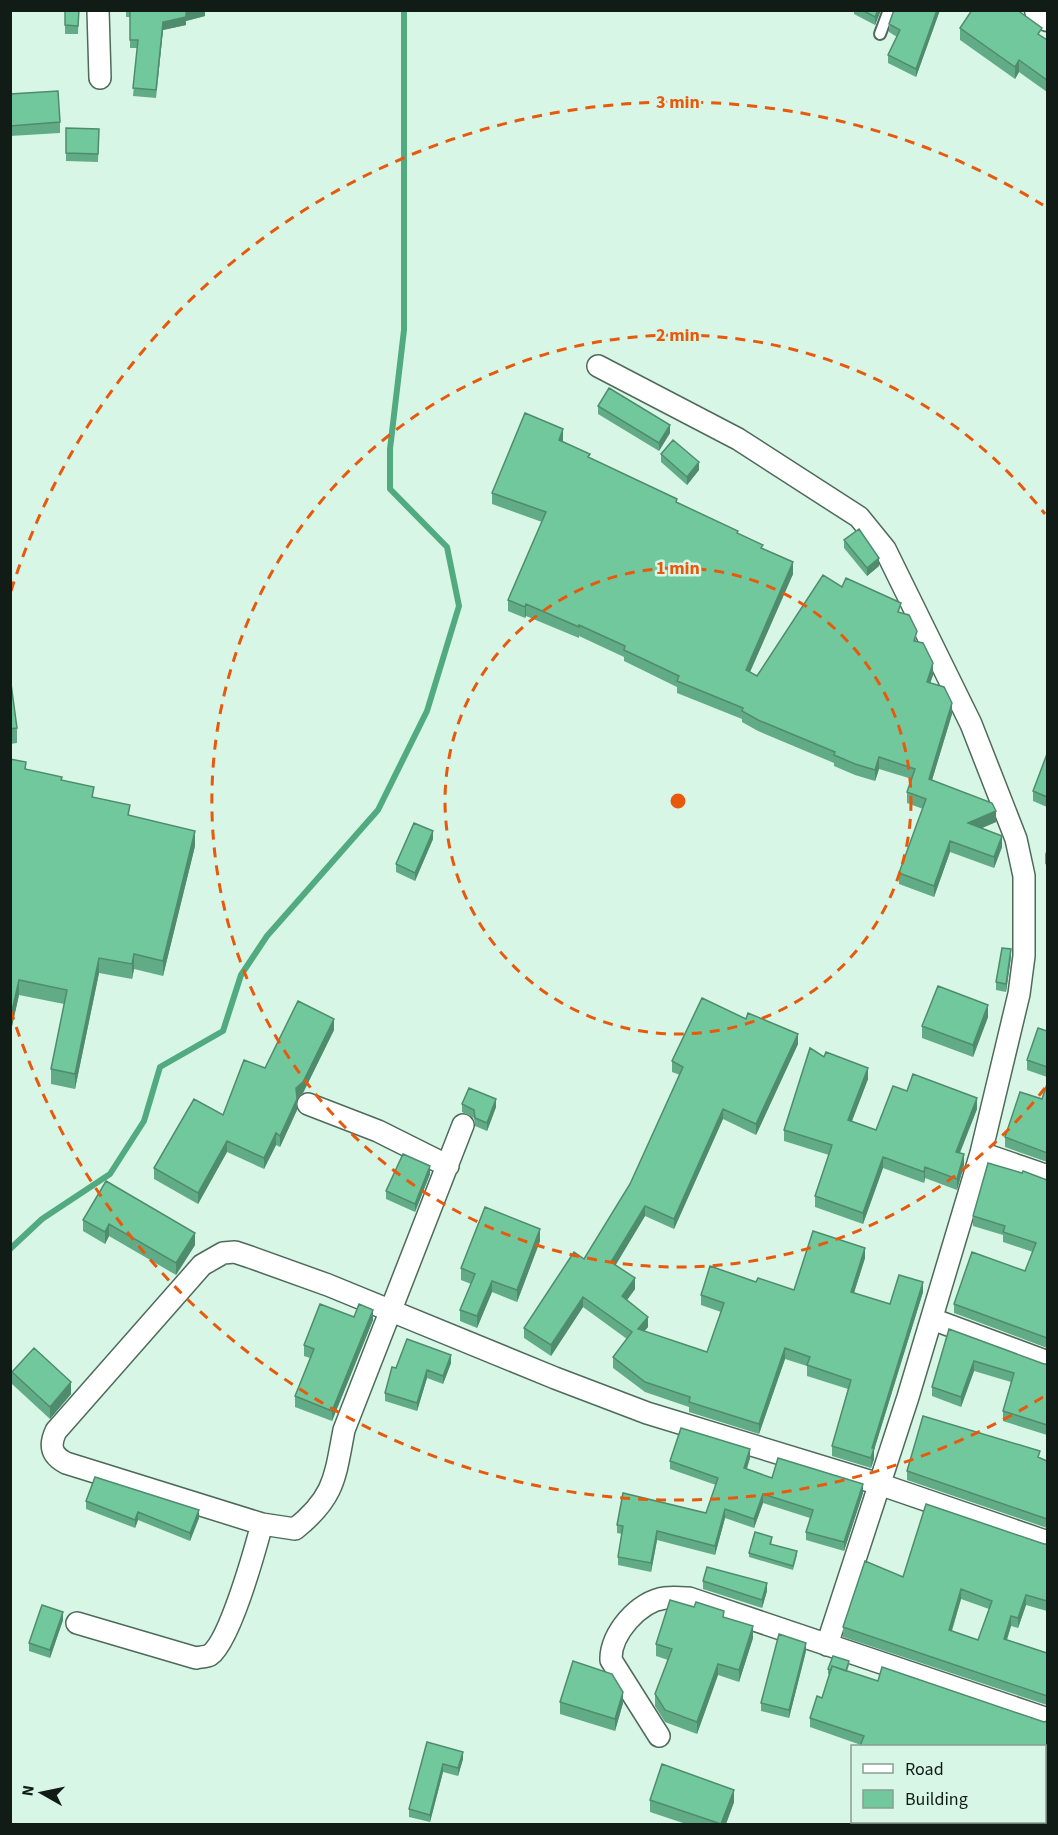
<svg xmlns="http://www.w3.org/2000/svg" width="1058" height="1835" viewBox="0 0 1058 1835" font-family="'Source Sans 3',sans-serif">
  <rect width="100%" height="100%" fill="#d7f6e5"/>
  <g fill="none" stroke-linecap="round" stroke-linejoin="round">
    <path stroke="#52aa80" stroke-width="6" d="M10 1249 42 1219 110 1174 144 1121 160 1067 223 1031 241 975 267 936 378 810 427 711 459 606 447 547 390 489V449L404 330V10"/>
    <defs>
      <path id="lane" d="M880 34 889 10"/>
      <path id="street" d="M98 10 100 78
        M598 366 738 439 859 517 885 549 971 724 1016 839 1024 876V956L1019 994 981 1153 908 1397 827 1645
        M308 1104 378 1131 448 1166
        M981 1153 1048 1176
        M932 1319 1048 1362
        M262 1524 295 1529C335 1497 335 1477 344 1430L463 1125
        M77 1623 196 1658C200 1657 206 1657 210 1655 230 1641 255 1550 262 1524L66 1463C51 1455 49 1446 56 1431L202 1265 223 1253 235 1252 250 1257 328 1285 555 1378 647 1413 879 1484 1048 1542
        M659 1736 611 1660C610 1634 639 1601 665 1598 673 1597 681 1598 689 1598L1048 1719"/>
      <path id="secondary" d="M1040 10 1048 16"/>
    </defs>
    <use href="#lane" stroke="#4e6a5b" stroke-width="14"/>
    <use href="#street" stroke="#4e6a5b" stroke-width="24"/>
    <use href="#secondary" stroke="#4e6a5b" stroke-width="33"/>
    <use href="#lane" stroke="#fff" stroke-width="10"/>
    <use href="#street" stroke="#fff" stroke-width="21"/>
    <use href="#secondary" stroke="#fff" stroke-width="30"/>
  </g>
  <path fill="#61ac87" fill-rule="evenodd" d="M65 10H79L78 34H65Z
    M126 10H205V16L186 21V25L163 30 156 98 133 96 137 48H130V17H126Z
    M854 10H881L875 25 854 14Z
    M940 10 916 77 888 63V55L897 37 889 32V24Z
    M960 28 1042 36 1047 40V92L1019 72 1015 79 960 40Z
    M10 94 60 122V133L10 136Z
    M66 128 99 129 98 162 66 161Z
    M598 406 670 433 659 451 598 414Z
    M563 440V442L590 458 738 534 763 549 793 574 750 672 757 676 842 587 901 613 917 642 933 675 930 683 952 714 932 780 996 822 982 828 1002 847 994 868 950 852 934 897 899 884V873L923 809 907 803V792L912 779 879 769 875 781 855 775 834 766V763L758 731 742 722V719L677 693V687L624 661V657L579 636V638L526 616 525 618 508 611V600L542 522 492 504V493Z
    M661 454 699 470 687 485 661 462Z
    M844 540 879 566 867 576 844 548Z
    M10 676 17 728V743L10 744Z
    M1047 754V807L1033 801V791Z
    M26 769 62 781 94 798 195 846 163 976 134 969 132 979 99 973 75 1089 51 1084V1069L64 1004 19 995 10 1035Z
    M433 839 415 881 396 872V864Z
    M1047 849V865L1045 864V854Z
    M1011 957 1006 992 996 990V982Z
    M988 1017 973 1057 922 1038V1026Z
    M334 1030 303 1093 297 1098V1110L280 1147 276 1145 264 1169 227 1152 198 1204 154 1179V1168L223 1115 265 1068Z
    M1047 1031V1077L1027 1070V1060Z
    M798 1044 756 1135 723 1119 674 1229 645 1216 615 1265 635 1289 627 1300 648 1327 644 1331 707 1352 721 1312 701 1305V1295L756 1282 794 1290 865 1258 854 1293 890 1304 923 1292 874 1450V1459L871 1468 832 1456V1446L848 1389 807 1376V1366L785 1359 759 1434 689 1412V1407L645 1392 613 1368V1357L627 1339 583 1307 551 1356 524 1338V1328L584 1259 630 1184 680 1075 672 1072V1061Z
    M824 1057 868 1079 852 1121 876 1130 907 1091 977 1109 960 1153 964 1165 957 1190 925 1178 924 1183 883 1168 863 1224 815 1207V1196L829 1155 784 1141V1130Z
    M1047 1084V1162L1005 1147V1137L1042 1099Z
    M462 1104 496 1107 487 1131 475 1126 474 1118 462 1112Z
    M1022 1173 1047 1180V1348L954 1313V1304L1025 1271 1033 1252 1003 1242V1235L973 1226V1216Z
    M430 1174 415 1212 386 1199V1191Z
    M106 1181 195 1245 176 1275 109 1236 105 1244 83 1231V1220Z
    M540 1241 517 1302 492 1292 477 1328 460 1321V1310L471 1284 461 1280V1268Z
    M373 1320 332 1421 295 1407V1396L310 1358 304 1356V1345Z
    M949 1329 1044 1364H1047V1435L1003 1421V1411L1011 1382 974 1371 961 1407 932 1396V1387Z
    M451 1363 443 1384 427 1378 417 1411 385 1401V1393L396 1368Z
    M12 1372 71 1394 50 1419 12 1384Z
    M750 1458 747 1469 772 1478 863 1493 844 1551 806 1540V1532L810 1518 763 1503 754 1528 725 1518 715 1555 657 1540 651 1572 618 1565V1557L622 1534 617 1533V1525L706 1513 716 1485 670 1469V1461Z
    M1040 1458 1047 1461V1528L907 1480V1471Z
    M86 1501 199 1518 190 1541 138 1520 135 1528 86 1509Z
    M772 1541 771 1544 797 1555 793 1570 749 1557V1553Z
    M1044 1544H1047V1611L1026 1605 1018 1628 1011 1626 1007 1640 1047 1653V1705L843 1637V1627L903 1577ZM961 1599 989 1609 978 1640 952 1631Z
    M703 1581 767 1591 762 1608 703 1589Z
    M724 1617 753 1638 739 1682 718 1675 697 1734 665 1722 655 1706V1694L668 1660 656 1656V1644Z
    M63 1620 50 1658 29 1651V1643Z
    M806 1651 789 1718 761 1711V1703Z
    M849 1665 847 1671 1047 1818 1045 1824H944L945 1823 939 1821H1044L861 1745 810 1727V1718L822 1698 830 1674H828V1669Z
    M560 1702 623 1703 615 1731 560 1714Z
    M427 1742 463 1759 458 1776 443 1772 430 1822 409 1817V1809Z
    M650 1800 734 1802 726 1824H686L650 1812Z"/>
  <path fill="#4f8c6e" d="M194 10H205V16L186 21V25L163 30 156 98 163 22 186 13Z
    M878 10H881L875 25V17Z
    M937 10H940L916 77V69Z
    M1019 60V72L1015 79V67Z
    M670 425V433L659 451V443Z
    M563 429V440L559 452V440Z
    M699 462V470L687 485V477Z
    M879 558V566L867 576V568Z
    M793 562V574L746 681V670Z
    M526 604V616L525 618V607Z
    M933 663V675L927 693V682Z
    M952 703V714L929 790V779Z
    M879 757V769L875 781V770Z
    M996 811V822L968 834V823Z
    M195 831V846L163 976V961Z
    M433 831V839L415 881V873Z
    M1002 836V847L994 868V857Z
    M950 841V852L934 897V886Z
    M1011 949V957L1006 992V984Z
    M134 954V969L132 979V964Z
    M99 958V973L75 1089V1074Z
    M19 980V995L10 1035V1020Z
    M988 1005V1017L973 1057V1045Z
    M334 1019V1030L303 1093 296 1099V1088Z
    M798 1034V1044L756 1135V1124Z
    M868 1068V1079L848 1131V1120Z
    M977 1098V1109L956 1162V1152Z
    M297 1099V1110L280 1147V1136Z
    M496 1099V1107L487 1131V1123Z
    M723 1109V1119L674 1229V1219Z
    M276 1133V1145L264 1169V1158Z
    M227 1141V1152L198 1204V1193Z
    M964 1154V1165L957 1190V1179Z
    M883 1157V1168L863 1224V1213Z
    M430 1166V1174L415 1212V1204Z
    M925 1167V1178L924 1183V1172Z
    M645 1206V1216L611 1273V1262Z
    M109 1224V1236L105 1244V1232Z
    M540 1229V1241L517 1302V1290Z
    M195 1233V1245L176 1275V1263Z
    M865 1248V1258L851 1302V1292Z
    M635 1278V1289L622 1307V1296Z
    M492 1281V1292L477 1328V1316Z
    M923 1282V1292L874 1450V1459L871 1468 872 1448Z
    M583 1297V1307L551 1356V1345Z
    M373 1310V1320L332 1421V1411Z
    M648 1317V1327L638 1339V1329Z
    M785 1348V1359L759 1434V1424Z
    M451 1355V1363L443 1384V1376Z
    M974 1361V1371L961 1407V1397Z
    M427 1370V1378L417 1411V1403Z
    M71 1382V1394L50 1419V1407Z
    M750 1449V1458L744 1476V1468Z
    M863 1484V1493L844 1551V1542Z
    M763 1494V1503L754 1528V1519Z
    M725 1509V1518L715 1555V1546Z
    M199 1510V1518L190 1541V1533Z
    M138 1512V1520L135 1528V1520Z
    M657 1531V1540L651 1572V1563Z
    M767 1583V1591L762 1608V1600Z
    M961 1589V1599L949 1639V1630Z
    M1026 1595V1605L1018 1628V1618Z
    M63 1612V1620L50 1658V1650Z
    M1011 1616V1626L1004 1648V1639Z
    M753 1626V1638L739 1682V1670Z
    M806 1643V1651L789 1718V1710Z
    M718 1664V1675L697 1734V1722Z
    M623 1692V1703L615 1731V1719Z
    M463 1752V1759L458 1776V1768Z
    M443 1764V1772L430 1822V1815Z
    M734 1790V1802L726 1824H721Z
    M1047 1808V1818L1045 1824H1042L1043 1821H1044V1818Z"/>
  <path fill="#71c89d" stroke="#4f8c6e" stroke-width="1.5" fill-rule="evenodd" d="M65 10H79L78 26 65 25Z
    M130 10H194L186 13V17L163 22 156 90 133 88 138 40H130Z
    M862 10H878L875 17Z
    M894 10H937L916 69 888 55 900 30 889 24Z
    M972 10H1017L1042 28 1038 34 1047 40V80L1019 60 1015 67 960 28Z
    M58 91 60 122 10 126V94Z
    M66 128 99 129 98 154 66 153Z
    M609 388 670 425 659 443 598 406Z
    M525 413 563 429 559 440 590 454 588 457 677 499 676 502 738 531 737 533 763 545 761 548 793 562 746 670 757 676 823 575 842 587 846 578 901 603 898 612 909 615 917 631 914 641 923 643 933 663 927 682 944 687 952 703 929 779 992 803 996 811 968 823 1002 836 994 857 950 841 934 886 899 873 926 799 907 792 915 769 879 757 875 770 855 764 834 755 835 752 758 720 742 711 743 708 677 681 679 676 624 650 625 646 579 625V627L526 604 525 607 508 600 546 512 492 493Z
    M673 440 699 462 687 477 661 454Z
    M859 529 879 558 867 568 844 540Z
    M10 676 17 728 10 729Z
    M1047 754V797L1033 791Z
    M10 759 26 762 25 769 62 777 61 780 94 787 92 797 130 805 128 815 195 831 163 961 134 954 132 964 99 958 75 1074 51 1069 67 990 19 980 10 1020Z
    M414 823 433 831 415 873 396 864Z
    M1002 948 1011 949 1006 984 996 982Z
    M938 986 988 1005 973 1045 922 1026Z
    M702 998 746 1019 748 1013 798 1034 756 1124 723 1109 674 1219 645 1206 611 1262 635 1278 622 1296 648 1317 638 1329 707 1352 724 1303 701 1295 710 1266 756 1282 758 1278 794 1290 813 1231 865 1248 851 1292 890 1304 899 1275 923 1282 872 1448H874L871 1458 832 1446 851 1380 807 1365 810 1357 785 1348 759 1424 689 1402 690 1397 645 1382 613 1357 632 1332 583 1297 551 1345 524 1328 574 1252 584 1259 630 1184 683 1067 672 1061Z
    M298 1001 334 1019 303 1082 296 1088 297 1099 280 1136 276 1133 264 1158 227 1141 198 1193 154 1168 194 1099 223 1115 244 1060 265 1068Z
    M1038 1028 1047 1031V1067L1027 1060Z
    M810 1048 824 1057 826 1052 868 1068 848 1120 876 1130 893 1086 907 1091 913 1074 977 1098 956 1152 964 1154 957 1179 925 1167 924 1172 883 1157 863 1213 815 1196 832 1145 784 1130Z
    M1047 1084V1153L1005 1137 1020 1092 1042 1099Z
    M469 1088 496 1099 487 1123 475 1118 474 1110 462 1104Z
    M403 1154 430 1166 415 1204 386 1191Z
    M988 1163 1022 1173 1023 1171 1047 1180V1338L954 1304 972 1252 1025 1271 1036 1243 1003 1232 1005 1226 973 1216Z
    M106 1181 195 1233 176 1263 109 1224 105 1232 83 1220Z
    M485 1207 540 1229 517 1290 492 1281 477 1316 460 1310 475 1274 461 1268Z
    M320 1304 354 1317 359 1304 373 1310 332 1411 295 1396 314 1349 304 1345Z
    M949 1329 1044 1364H1047V1425L1003 1411 1014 1373 974 1361 961 1397 932 1387Z
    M407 1339 451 1355 443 1376 427 1370 417 1403 385 1393 392 1367 396 1368Z
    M34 1348 71 1382 50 1407 12 1372Z
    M923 1416 1040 1451 1038 1457 1047 1461V1519L907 1471Z
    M681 1428 750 1449 744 1468 772 1478 778 1458 863 1484 844 1542 806 1532 813 1510 763 1494 754 1519 725 1509 715 1546 657 1531 651 1563 618 1557 623 1526 617 1525 623 1493 706 1513 718 1478 670 1461Z
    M95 1477 199 1510 190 1533 138 1512 135 1520 86 1501Z
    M926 1504 1044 1544H1047V1601L1026 1595 1018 1618 1011 1616 1004 1639 1047 1653V1696L843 1627 865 1561 903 1577ZM961 1589 992 1601 978 1640 949 1630Z
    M755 1532 772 1537 770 1544 797 1551 793 1566 749 1553Z
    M707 1567 767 1583 762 1600 703 1581Z
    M670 1600 694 1607 696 1602 724 1611 723 1617 753 1626 739 1670 718 1664 697 1722 665 1710 655 1694 672 1649 656 1644Z
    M42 1605 63 1612 50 1650 29 1643Z
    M779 1634 806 1643 789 1710 761 1703Z
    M833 1656 849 1661 846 1671 832 1666 831 1670 828 1669Z
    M573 1661 612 1674 623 1692 615 1719 560 1702Z
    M832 1666 878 1681 882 1667 1044 1722 1047 1721V1808L1044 1818V1746H860L864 1736 810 1718 817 1696 822 1698Z
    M427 1742 463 1752 458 1768 443 1764 430 1815 409 1809Z
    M662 1764 734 1790 721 1824 650 1800Z
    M945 1821H1043L1042 1824H944Z"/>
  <g fill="none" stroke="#e8590c" stroke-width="3" stroke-dasharray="10 8">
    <circle cx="678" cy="801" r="233"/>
    <path d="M1045 1088A466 466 0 1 1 1045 514"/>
    <path d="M1043 1397A699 699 0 0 1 11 1011M11 591A699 699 0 0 1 1043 205"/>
  </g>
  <circle cx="678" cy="801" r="9" fill="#e8590c" stroke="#d7f6e5" stroke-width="3"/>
  <g font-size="18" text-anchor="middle" font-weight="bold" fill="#e8590c" stroke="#d7f6e5" stroke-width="5" stroke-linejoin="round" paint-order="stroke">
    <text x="678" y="108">3 min</text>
    <text x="678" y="341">2 min</text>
    <text x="678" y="574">1 min</text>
  </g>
  <rect width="1058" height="1835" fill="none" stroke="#111c16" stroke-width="24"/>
  <rect x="851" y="1745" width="195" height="78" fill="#d7f6e5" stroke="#889f92" stroke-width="1.5"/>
  <rect x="863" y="1764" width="30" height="9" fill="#ffffff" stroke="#889f92" stroke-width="1.5"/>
  <text x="905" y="1775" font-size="18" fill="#111c16">Road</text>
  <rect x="863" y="1790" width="30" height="18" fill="#71c89d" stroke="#889f92" stroke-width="1.5"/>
  <text x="905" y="1805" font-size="18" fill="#111c16">Building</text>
  <g transform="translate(42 1793) rotate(279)" stroke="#d7f6e5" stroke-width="4.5" paint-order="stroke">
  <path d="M0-4.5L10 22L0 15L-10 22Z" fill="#111c16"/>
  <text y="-9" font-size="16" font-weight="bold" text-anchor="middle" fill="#111c16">N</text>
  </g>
</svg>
